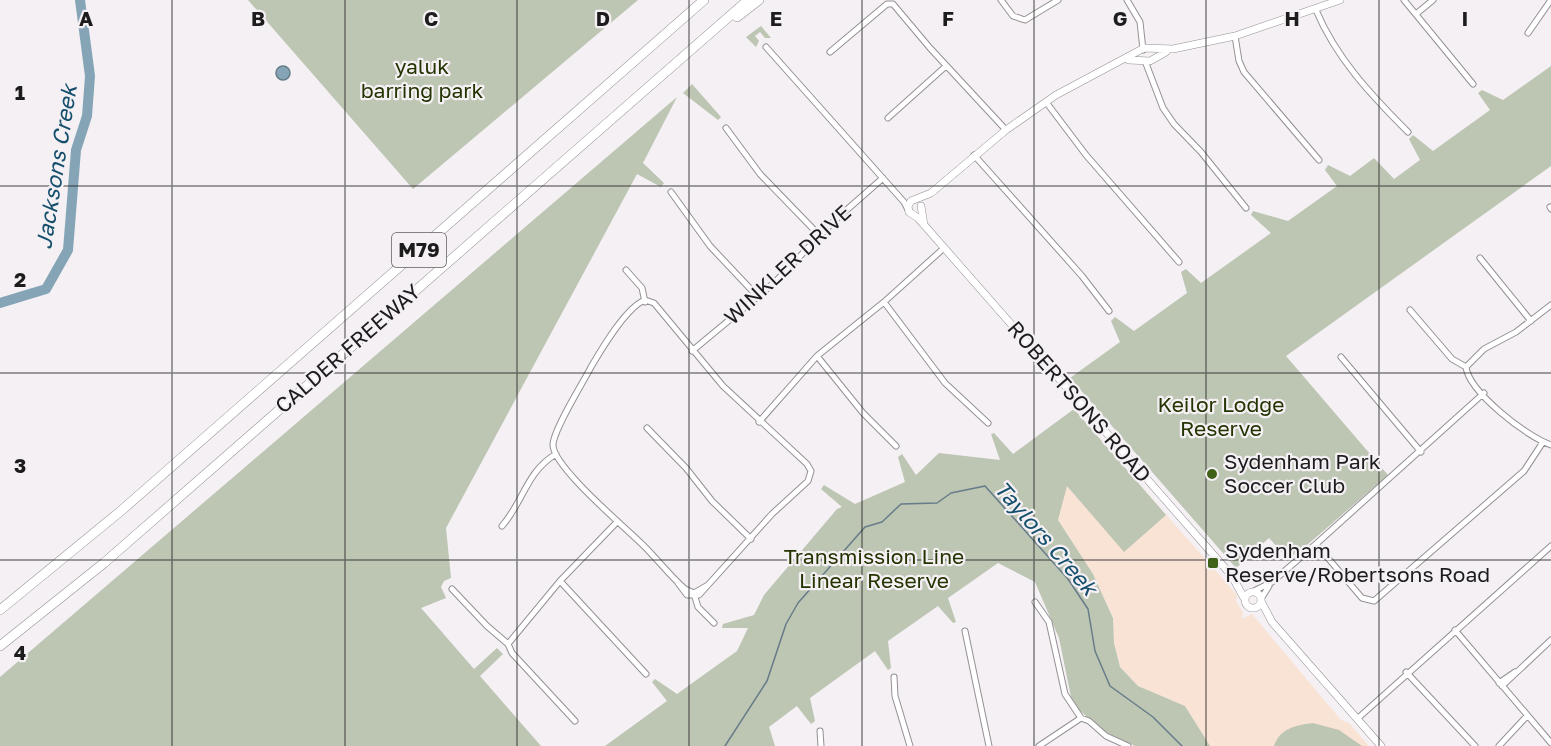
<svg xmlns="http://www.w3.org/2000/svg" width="1551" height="746" viewBox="0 0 1551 746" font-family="'Golos Text',sans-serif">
  <rect width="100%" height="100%" fill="#f4f0f4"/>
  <path fill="#f8e3d5" d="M1109 450 1237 595 1236 601 1243 613 1241 619 1252 614 1341 720 1349 723 1369 746H1210L1185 706 1138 686 1120 667 1114 643 1113 617 1093 574 1058 520 1066 487Z"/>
  <path fill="#bdc5b3" d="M248 0H638L413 189Z
    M761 26 771 38H765L760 32 755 36 759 41 756 47 746 37Z
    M1551 66V166L1286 356 1388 475 1299 552 1287 558 1269 538 1236 568 1070 378 1120 342 1111 321 1115 317 1134 331 1187 293 1181 272 1186 269 1201 283 1271 233 1251 215 1253 211 1288 221 1337 186 1325 170 1328 165 1350 176 1374 158 1394 179 1420 160 1409 139 1413 135 1433 151 1490 110 1478 93 1482 90 1503 100Z
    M692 84 721 117 718 120 683 93Z
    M677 97 643 163 664 183 661 187 637 174 446 528 451 578 444 581 441 587 446 598 421 608 474 669 497 648 503 654 480 676 541 746H0V677Z
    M1074 409 1166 515 1124 552 1067 486 1058 520 1093 574 1113 618 1114 643 1120 667 1138 686 1185 706 1210 746H1135L1104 731 1079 710 1071 697 1059 638 1035 582 998 563 948 598 956 622 953 623 938 606 888 641 891 668 888 670 875 651 810 698 815 721 811 724 797 706 769 727 775 746H605L667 701 652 682 655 679 677 694 737 651 748 628H722L723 624 754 615 764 595 837 509 842 507 821 489 824 485 855 504 905 482 898 457 902 454 916 475 939 453 1000 460 991 434 994 433 1013 454Z
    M1313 723 1339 730 1362 746H1274C1280 728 1297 725 1313 723Z"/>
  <path fill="#85a5b7" stroke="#667c89" stroke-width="1.5" d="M276 73a7 7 0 1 1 14 0a7 7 0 1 1-14 0Z"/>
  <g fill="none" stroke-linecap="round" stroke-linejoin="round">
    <path stroke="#667c89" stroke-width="1.5" d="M725 746 767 681 786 624 798 603 865 527 882 522 901 504 937 503 951 493 985 486 1068 579 1088 609 1095 651 1110 686 1153 717 1182 746"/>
    <path stroke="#85a5b7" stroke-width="10" d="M0 303 46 289 68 250 76 150 87 116 90 76 80 0"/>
    <defs>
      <path id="street" d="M1001 0 1013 16 1025 20 1058 0
        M1127 0 1140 22 1143 50
        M1404 0 1473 84
        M1316 10C1336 58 1371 95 1408 132
        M1416 14 1433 0
        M1528 33 1551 0
        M1235 36 1239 61 1244 72 1319 160
        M766 47 904 202 908 210
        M830 52 887 4H893L930 48 1006 130
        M1145 61 1163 108 1174 124 1201 152 1246 208
        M1046 102 1086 155 1179 262
        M888 118 946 66
        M726 128 760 174 820 236
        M974 155 1082 276 1109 311
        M671 192 710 246 758 297
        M1550 207 1551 209
        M1480 258 1531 321
        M626 270 642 288 645 302
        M884 302 945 383 988 423
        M1551 305 1516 332 1484 349 1466 367C1469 392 1527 437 1551 445
        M1410 310 1452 359 1466 367
        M692 351 775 282 834 221 883 178
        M817 356 863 413 896 446
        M1341 357 1421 452
        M759 422 817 356 884 302 944 248
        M647 428 686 468 712 501 751 539
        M502 526C524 501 526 472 556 454
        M1316 544 1362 598 1374 601 1524 471 1543 442
        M560 581 646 674
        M678 583 687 595H699L772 514 808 481 811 471 807 464 723 386 654 303 645 300C626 307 601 350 591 367 583 383 553 430 553 445 553 467 626 528 644 546 658 560 670 576 685 589L694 593 708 585
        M452 589 487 626 508 644
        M1254 591 1272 582 1316 544 1484 393
        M694 594 698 607 714 623
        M1261 599 1269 586
        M1035 602 1049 622 1065 694 1081 718
        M1455 630 1551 743
        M965 631 989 746
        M1406 672 1475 746
        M894 677 895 696 910 746
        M1499 683 1515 672
        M1502 686 1551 640
        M1357 719 1551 546
        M575 721 512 653 508 644 560 581 617 522
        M820 731 821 746
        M1039 746 1081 718 1089 721 1106 736 1128 746
        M1499 746 1527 716"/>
      <path id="secondary" d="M1129 60 1150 61 1166 52
        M921 206 924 225
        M1245 600a8 8 0 1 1 16 0a8 8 0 1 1-16 0Z
        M1244 598 1232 576 918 218 909 212 908 206 911 201 931 193 1006 130 1056 95 1144 48 1173 49 1235 36 1340 0
        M1261 601 1272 622 1381 746"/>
      <path id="highway" d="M737 17 759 0
        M0 610 122 510 704 0
        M0 646 104 563 748 0"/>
    </defs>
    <use href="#street" stroke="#949095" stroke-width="7"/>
    <use href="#secondary" stroke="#949095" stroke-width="8"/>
    <use href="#highway" stroke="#949095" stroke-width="10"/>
    <use href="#street" stroke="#fff" stroke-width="5"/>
    <use href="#secondary" stroke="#fff" stroke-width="7"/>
    <use href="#highway" stroke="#fff" stroke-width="9"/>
  </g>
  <path fill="none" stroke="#1d1c1d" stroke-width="1.5" stroke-opacity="0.55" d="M172 0V746M345 0V746M517 0V746M689 0V746M862 0V746M1034 0V746M1206 0V746M1379 0V746M0 186H1551M0 373H1551M0 560H1551"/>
  <g fill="#406218" stroke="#f4f0f4" stroke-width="2">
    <circle cx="1212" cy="474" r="6"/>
    <rect x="1207" y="557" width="12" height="12" rx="3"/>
  </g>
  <g text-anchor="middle" stroke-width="4.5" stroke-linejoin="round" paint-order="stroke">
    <rect fill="#f4f0f4" stroke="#5e5c5e" stroke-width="1.5" x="392" y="233" width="54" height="34" rx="4.5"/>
    <g font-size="20" font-weight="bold" fill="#1d1c1d">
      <text x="419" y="257">M79</text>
    </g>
    <g font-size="21" fill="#243401" stroke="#f4f0f4">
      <text x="422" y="74">yaluk<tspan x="422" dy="24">barring park</tspan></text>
      <text x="1221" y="412">Keilor Lodge<tspan x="1221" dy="24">Reserve</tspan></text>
      <text x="874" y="564">Transmission Line<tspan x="874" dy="24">Linear Reserve</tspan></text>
    </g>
    <g font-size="21" fill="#1d1c1d" stroke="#f4f0f4">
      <text transform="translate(788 265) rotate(-43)" y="7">WINKLER DRIVE</text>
      <text transform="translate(348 349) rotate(-41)" y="7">CALDER FREEWAY</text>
      <text transform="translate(1079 402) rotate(49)" y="7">ROBERTSONS ROAD</text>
    </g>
    <g font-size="21" fill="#1d1c1d" stroke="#f4f0f4" text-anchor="start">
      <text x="1224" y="469">Sydenham Park<tspan x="1224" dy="24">Soccer Club</tspan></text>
      <text x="1225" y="558">Sydenham<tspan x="1225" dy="24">Reserve/Robertsons Road</tspan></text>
    </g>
    <g font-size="22" font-style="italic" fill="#154f6b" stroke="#f4f0f4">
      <text transform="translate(56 167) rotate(-81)" y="8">Jacksons Creek</text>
      <text transform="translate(1046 538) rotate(49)" y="8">Taylors Creek</text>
    </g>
  </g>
  <g font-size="20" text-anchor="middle" font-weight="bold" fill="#1d1c1d" stroke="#f4f0f4" stroke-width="4.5" stroke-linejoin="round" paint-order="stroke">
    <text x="86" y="26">A</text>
    <text x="258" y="26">B</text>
    <text x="431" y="26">C</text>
    <text x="603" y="26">D</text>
    <text x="776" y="26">E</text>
    <text x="948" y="26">F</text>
    <text x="1120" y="26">G</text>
    <text x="1292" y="26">H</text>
    <text x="1465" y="26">I</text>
    <text x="20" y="100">1</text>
    <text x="20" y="287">2</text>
    <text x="20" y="473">3</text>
    <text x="20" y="660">4</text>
  </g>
</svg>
